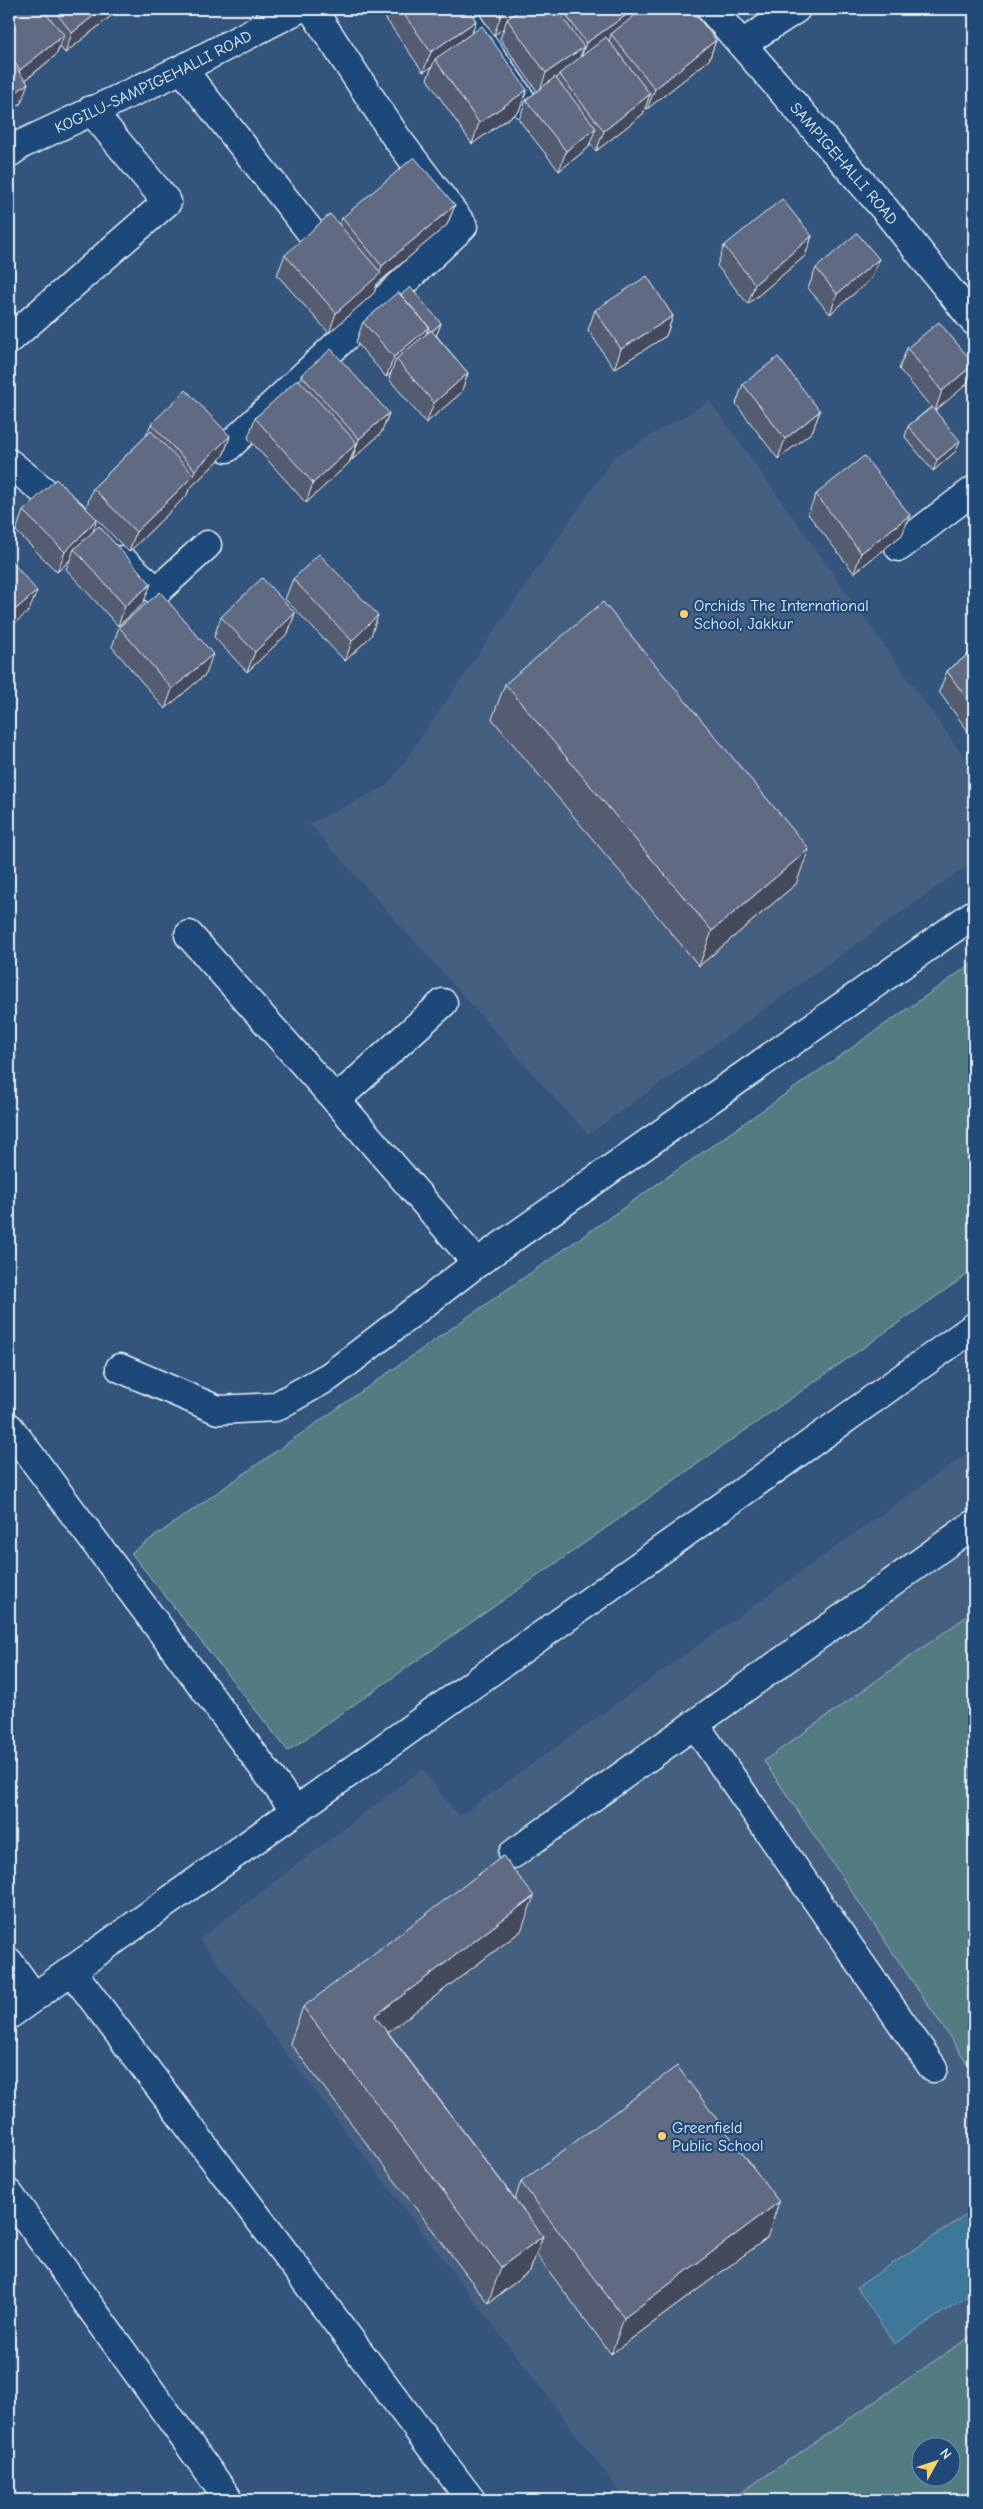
<svg xmlns="http://www.w3.org/2000/svg" width="983" height="2509" viewBox="0 0 983 2509" font-family="'Comic Neue',sans-serif">
  <rect width="100%" height="100%" fill="#33547c"/>
  <filter id="ink" filterUnits="userSpaceOnUse"><feTurbulence type="fractalNoise" baseFrequency=".02" numOctaves="2"/><feDisplacementMap in="SourceGraphic" scale="10" xChannelSelector="R" yChannelSelector="G"/><feConvolveMatrix kernelMatrix="1 2 1 2 8 2 1 2 1" color-interpolation-filters="sRGB"/></filter>
  <g filter="url(#ink)">
    <path fill="#445e80" d="M710 401 974 771V861L588 1135 309 824 388 785 614 457Z
      M974 1448V2334L730 2500H626L199 1939 422 1769 459 1816Z"/>
    <path fill="#527b82" stroke="#9db6bd" fill-rule="evenodd" d="M974 962V1270L288 1751 131 1553Z
      M974 1611V2073L764 1761Z
      M974 2334V2500H730ZM920 2446H950V2476H920Z"/>
    <path fill="#3e7799" stroke="#82a8bf" d="M974 2210V2292L894 2344 857 2287Z"/>
    <g fill="none" stroke-linecap="round" stroke-linejoin="round">
      <defs>
        <g id="minor">
          <path d="M458 9 524 104"/>
          <path id="s1" d="M711 9 883 207 974 321"/>
          <path d="M742 44 796 9"/>
          <path d="M182 69 310 231"/>
          <path id="s2" d="M9 153 22 144 182 69 298 9"/>
          <path d="M9 340 167 202 91 110"/>
          <path d="M227 448 463 226 396 137 312 9"/>
          <path d="M9 463 72 514"/>
          <path d="M899 547 974 490"/>
          <path d="M122 560 157 591 207 545"/>
          <path d="M189 935 336 1100 477 1263"/>
          <path d="M336 1100 443 1003"/>
          <path d="M120 1368 218 1410 275 1407 330 1376 477 1263 974 914"/>
          <path d="M9 1427 295 1810"/>
          <path d="M695 1725 933 2068"/>
          <path d="M513 1854 974 1524"/>
          <path d="M9 1962 34 1997"/>
          <path d="M71 1970 471 2500"/>
          <path d="M9 2015 974 1327"/>
          <path d="M9 2194 229 2500"/>
        </g>
      </defs>
      <use href="#minor" stroke="#e8f1f8" stroke-width="31"/>
      <use href="#minor" stroke="#1f4a7a" stroke-width="28"/>
    </g>
    <path fill="#535b70" stroke="#e8f1f8" d="M9 9H120L65 53 60 47 56 55 26 80 21 103 9 113Z
      M379 9H468L476 21 472 33 527 90 519 111 472 144 427 79 432 67 423 72Z
      M476 9H691L716 40 709 60 647 109 645 107 643 114 596 151 590 143 588 148 559 171 519 120 526 100 537 91 500 39 504 28 494 35Z
      M455 205 447 225 377 284 374 293 329 333 277 275 285 255 339 225 342 218Z
      M812 236 805 256 748 304 717 266 724 246Z
      M879 259 871 279 830 314 808 288 816 268Z
      M401 295 441 323 437 334 436 335 468 373 461 393 426 423 389 379 391 373 386 377 356 342 363 322Z
      M595 310 673 316 666 336 614 369 588 330Z
      M907 348 967 384 935 410 956 451 933 471 905 437 908 426 931 407 899 369Z
      M301 375 389 413 381 433 352 460 351 459 349 463 306 503 248 438 255 418 300 380Z
      M743 384 820 411 812 432 778 459 736 404Z
      M151 424 230 436 223 456 189 489 187 495 129 552 86 508 93 488 146 436Z
      M816 494 902 535 854 573 808 514Z
      M23 511 97 519 92 532 143 604 118 626 66 569 70 560 57 572 16 531Z
      M293 579 371 636 345 661 285 599Z
      M295 613 288 633 247 672 214 637 221 617Z
      M119 627 206 674 165 709 112 647Z
      M974 650V733L971 735 939 692 947 671Z
      M505 684 796 884 699 966 492 719Z
      M521 1931 388 2032 515 2199 521 2182 767 2238 611 2354 536 2254 530 2271 488 2303 290 2043 303 2007Z"/>
    <path fill="#444a5b" stroke="#e8f1f8" d="M102 9H120L65 53 72 33Z
      M510 9H532L507 19 504 28 494 35 501 15Z
      M635 9H650L611 34 609 42 579 63 586 43Z
      M476 21 469 41 435 59 432 67 423 72 431 52Z
      M64 35 56 55 13 90 20 70Z
      M716 40 709 60 647 109 655 89Z
      M584 47 576 67 559 74 556 81 539 93 546 73Z
      M28 83 21 103 9 113V98Z
      M527 90 519 111 472 144 479 123Z
      M650 94 643 114 596 151 604 131Z
      M596 128 588 148 559 171 566 151Z
      M455 205 447 225 377 284 374 293 329 333 336 313 379 274 382 266Z
      M812 236 805 256 748 304 755 284Z
      M879 259 871 279 830 314 837 294Z
      M673 316 666 336 614 369 621 349Z
      M441 323 437 334 425 344 429 334Z
      M429 327 421 347 396 359 391 373 386 377 394 357Z
      M974 364 967 384 935 411 942 391Z
      M468 373 461 393 426 423 434 403Z
      M820 411 812 432 778 459 785 439Z
      M389 413 381 433 352 460 359 439Z
      M230 436 223 456 189 489 187 495 129 552 136 532 193 476 195 470Z
      M960 441 956 451 933 471 937 460Z
      M357 443 349 463 306 503 313 483Z
      M910 515 902 535 854 573 861 553Z
      M97 519 90 540 74 549 70 560 57 572 65 552Z
      M151 584 143 604 118 626 125 606Z
      M37 591 29 611 9 628V615Z
      M295 613 288 633 247 672 255 652Z
      M378 615 371 636 345 661 352 641Z
      M213 654 206 674 165 709 172 689Z
      M974 727V733L971 735Z
      M809 849 796 884 699 966 712 931Z
      M534 1896 521 1931 362 2052 375 2016Z
      M779 2202 767 2238 611 2354 624 2318Z
      M543 2236 530 2271 488 2303 501 2267Z"/>
    <path fill="#616a82" stroke="#e8f1f8" d="M9 9H42L64 35 20 70 9 55Z
      M53 9H102L72 33Z
      M400 9H468L476 21 431 52Z
      M497 9H510L501 15Z
      M522 9H556L584 47 546 73 507 19Z
      M562 9H635L586 43Z
      M643 9H691L716 40 655 89 611 34Z
      M482 26 527 90 479 123 435 59Z
      M606 37 650 94 604 131 559 74Z
      M9 60 28 83 9 98Z
      M555 77 596 128 566 151 526 100Z
      M414 157 455 205 382 266 342 218Z
      M782 199 812 236 755 284 724 246Z
      M330 214 381 273 336 313 285 255Z
      M857 233 879 259 837 294 816 268Z
      M647 276 673 316 621 349 595 310Z
      M410 287 441 323 432 331 431 330 428 333 427 332 429 327 401 295Z
      M398 292 429 327 394 357 363 322Z
      M939 322 974 364 942 391 907 348Z
      M431 330 468 373 434 403 396 359Z
      M331 349 389 413 359 439 301 375Z
      M778 357 820 411 785 439 743 384Z
      M298 379 357 443 313 483 255 418Z
      M186 390 230 436 195 470 151 424Z
      M932 407 960 441 937 460 908 426Z
      M151 431 194 475 136 532 93 488Z
      M864 456 910 515 861 553 816 494Z
      M56 479 97 519 65 552 23 511Z
      M99 526 151 584 125 606 74 549Z
      M319 554 378 615 352 641 293 579Z
      M9 558 37 591 9 615Z
      M262 578 295 613 255 652 221 617Z
      M160 592 213 654 172 689 119 627Z
      M603 602 809 849 712 931 505 684Z
      M974 650V709L947 671Z
      M503 1856 534 1896 375 2016 543 2236 501 2267 303 2007Z
      M677 2066 779 2202 624 2318 521 2182Z"/>
  </g>
  <g fill="#ffd166" stroke="#1f4a7a" stroke-width="2">
    <circle cx="684" cy="614" r="5"/>
    <circle cx="662" cy="2136" r="5"/>
  </g>
  <g text-anchor="middle" stroke-width="4.5" stroke-linejoin="round" paint-order="stroke">
    <g font-size="16" fill="#e8f1f8" stroke="#1f4a7a">
      <text dy="6" stroke="none"><textPath href="#s2" startOffset="161">KOGILU-SAMPIGEHALLI ROAD</textPath></text>
      <text dy="6" stroke="none"><textPath href="#s1" startOffset="204">SAMPIGEHALLI ROAD</textPath></text>
    </g>
    <g font-size="16" fill="#e8f1f8" stroke="#1f4a7a" text-anchor="start">
      <text x="694" y="611">Orchids The International<tspan x="694" dy="18">School, Jakkur</tspan></text>
      <text x="672" y="2133">Greenfield<tspan x="672" dy="18">Public School</tspan></text>
    </g>
  </g>
  <rect width="983" height="2509" fill="none" stroke="#1f4a7a" stroke-width="30"/>
  <rect x="15" y="15" width="953" height="2479" fill="none" stroke="#e8f1f8" stroke-width="2" filter="url(#ink)"/>
  <g transform="translate(936 2462) rotate(50)"><circle r="24" fill="#1f4a7a" stroke="#6f8dac"/>
  <path d="M0-4L9 19L0 12L-9 19Z" fill="#ffd166"/>
  <text y="-8" font-size="14" font-weight="bold" text-anchor="middle" fill="#e8f1f8">N</text>
  </g>
</svg>
